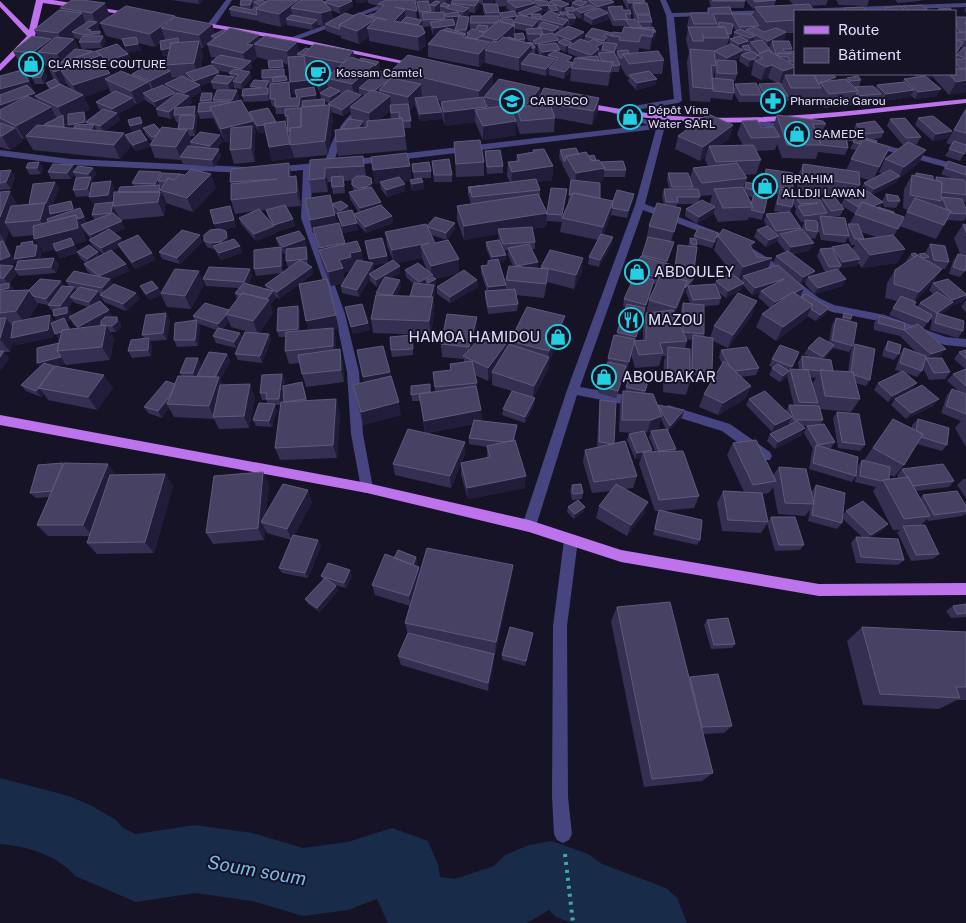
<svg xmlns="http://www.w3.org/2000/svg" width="966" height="923" viewBox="0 0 966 923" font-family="'Public Sans',sans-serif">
  <rect width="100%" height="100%" fill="#161326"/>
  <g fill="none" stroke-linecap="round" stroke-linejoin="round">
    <path fill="#182c4a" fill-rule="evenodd" d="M0 778 69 796 92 806 116 820 123 828 136 834 195 825 252 833 303 848 348 842 392 828 428 841 438 865 440 877 455 879 494 866 505 855 529 845 552 841 588 854 602 864 666 888 677 898 687 923H572L556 917 549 910 527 923H388L377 899 348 910 303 916 252 901 195 893 136 902 75 876C58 855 26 846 0 844Z"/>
    <path stroke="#41aaa3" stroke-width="4" stroke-dasharray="3 5" stroke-linecap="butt" d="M565 854 573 923"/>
    <path fill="#46457f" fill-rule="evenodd" d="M226 0H232L214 27H208L207 25Z
      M394 0H403L294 41 287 39Z
      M660 0H666L672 13 770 10 773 12 770 14 674 17 682 101 678 103 623 112 665 126 645 204 738 240 768 258 819 298 834 305 885 315 946 337 966 339V347L945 345 879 321 832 312 811 304 760 262 732 244 643 210 580 387 637 397 643 402 637 407 577 395 536 526 534 530 529 532 524 530 522 526 567 390 635 205 656 129 348 166 344 163 348 160 648 125 609 112 616 109 674 99 666 15Z
      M966 3V7L795 13 794 11 797 9Z
      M362 105 369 107 353 121 344 132 332 167 312 169 311 218 345 314 359 372 363 434 373 488 372 492 367 493 362 492 361 488 351 434 347 372 335 314 301 218 303 170 273 173 269 170 273 167 325 162C332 138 341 120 362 105Z
      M739 118 789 125 793 128 789 131 742 122 738 120Z
      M830 132 856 137 966 167V173L852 141 827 137V133Z
      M0 150 71 159 246 167 250 170 246 173 71 165 0 156Z
      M668 405 730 424 770 452 772 456 770 460H762L722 431 664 413 662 410Z
      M571 534 576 536 578 540 567 626 568 797 572 834 569 840 563 843 557 840 554 834 552 797 553 626 564 540 566 536Z"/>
    <path fill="#bd73ec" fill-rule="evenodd" d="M36 0H53L139 14 135 16 43 3 35 36 0 71V64L27 36 0 7V1L29 30Z
      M194 21 291 37 422 65 418 67 291 41 197 25H194Z
      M966 99V103C849 115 727 135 610 112 600 110 585 110 577 104L581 102C612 108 643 113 675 116 771 123 870 108 966 99Z
      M0 415 367 483 529 520 621 550 819 584 966 583V595L819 596 621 562 529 532 367 493 0 425Z"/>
  </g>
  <path fill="#352f52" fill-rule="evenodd" d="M72 0 110 16 102 22 175 16 176 17 212 24 215 34 226 31 259 35 260 39 299 52 309 49 353 51 355 58 380 69 376 72V74L393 75 392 70 493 74V86L540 88V96L598 111 592 125 555 118 554 132 520 134 516 122V135L483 140 475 122 445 126 442 116V119L420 121 415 105 409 110 411 128H404L407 150 338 156 336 142 341 129 352 119 350 111 343 116 331 112 333 118 328 155 294 158 290 145V138H289L287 131 288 123H286L285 114H276L275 106H272L270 99V89L269 91 270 94 269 101 244 102 242 96 251 89 250 86 263 81 262 78 269 70 271 61 257 57 256 53 257 58 251 63 252 68 249 71 252 78 242 89 234 88V86L230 90 239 97 237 101 250 116 249 112 293 158 272 161 265 132 259 133 254 124 256 134 254 135 255 139V162L234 164 230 150V141L225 142 213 118 200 119 198 112 201 103 200 101 212 93 214 98 223 90 213 89 211 82 200 86 202 92 190 98 192 103 186 107 195 106 198 113 195 136H190L191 141 220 135 222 142 216 149 221 156 214 167 183 164 181 160 155 158 150 145 152 141 146 135 144 130 140 131 147 140 150 147 136 151 128 142 125 135 133 132 130 126 160 130 178 129 179 122H176L174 116 171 119 158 116 156 109 157 108 145 100 137 104 134 103 135 105 118 114 120 120 105 131 124 133 130 147 120 159 33 150 26 138 24 139 21 138 23 141 10 150 0 147V76L29 81 36 95 49 89 46 83 54 80 48 67 51 66H45L44 63 42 64 46 70 44 71 47 76 44 84H35L32 78 34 72 30 65 20 64 13 51 38 37 34 30 61 10 60 8ZM100 23 106 36 122 40 127 53 92 51 79 49 74 39 72 38 74 37 75 38 81 40 79 42 82 49 102 48 106 42 100 31H97L99 29 98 25ZM138 43 155 47 160 43 161 50 163 56H168L166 65 167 70 132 74V75L111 76 110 73 106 69H107L104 62 110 67 131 60 128 53 141 50ZM207 44 211 57 216 58 211 62 212 66 200 69 203 54 201 48H203ZM283 63 289 65 290 82 293 95H296L297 98H291L290 89 285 76ZM307 68 328 73H311L313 80 320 93 321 99 317 100 310 88ZM216 70 230 73H229L230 76 219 75V72ZM178 77 173 80 172 78ZM66 83 67 84 72 90 62 85ZM109 88 110 92 113 93 96 102 99 109 101 110 87 120 84 112 90 109 84 97ZM359 93 360 94 364 96 362 98 358 94ZM438 100 442 102H441V111ZM325 101 329 103 328 104V105H325ZM390 111 391 119 379 120ZM68 119V125L70 128H67L66 120Z
    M171 0H204L199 4Z
    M241 0H262L266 2 265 0H322L325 3 324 2 352 1 353 7 340 14 331 10 333 20 354 16H367L374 14 379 10 378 6 368 3V2L357 3 356 0H453L449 4 450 5 453 0H494V2L487 4H496L495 0H559L569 4 568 8 571 7 572 3 576 1 567 2 566 0H580L584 2V0H611L614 2V7L623 10 631 14V19H634L632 9 628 10 623 1V0H644L650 14V17L652 22 651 27 656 32 655 38 652 39 650 50 639 48 638 53 664 60 662 74H652L657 79 655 85 636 90 628 81 629 77H627L621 67V65H620L619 72H612L608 86 570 81 571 71 564 79 549 75V72L546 76 521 70V69L519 71 485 63V61L479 67 428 57V44L437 34 433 35 430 26 423 27 422 21 426 46 419 51 369 41V37L359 44 341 38V35L340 36 326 31 325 25 323 26 318 25V26L313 30 287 25V23L281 27 259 22V21L231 16 229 9 240 8V5ZM415 3H417V8L420 19H422V20L417 19ZM479 3 483 5V11L485 16 470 23V29H476V30L467 33V36H466L469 23 466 17 469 14V12L475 13 479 6ZM440 5V12H436L440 9ZM507 6 506 8 512 12 499 13 500 22 499 21V12L497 7ZM575 11V15L580 19 584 18 583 20 592 25 608 20V16L613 26H624L622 33 585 36 584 40 582 39 583 38 584 32 568 26V24L569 25 575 24 574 16ZM542 12H548L542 17ZM454 23H457L455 31V25ZM515 29 526 31V35L528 41H535H533V44L525 42V39L514 34 515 33ZM559 49 565 52 568 51V53L580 58 573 63 572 62 559 53ZM616 49 617 50 616 57 615 53ZM535 50H538V52L540 56 535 54Z
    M709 0H745V1L744 8H730L732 14 753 16 755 8 753 9 746 1V0H776L774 6 794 5 789 0H828L826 5 811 6 795 11V33H786L784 39 780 41 792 49 791 51 795 52V74H830L834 80 846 79 847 78 861 80 859 87 875 88 877 85 903 82 904 79 917 77 910 74H955V57L956 55 961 51 960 50 962 47H960L955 57V17H966V92L949 95 933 77 928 79 937 96 915 99 911 96 910 97 883 101 880 97 878 101 853 103V105L824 108 817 98 816 101H787L786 103 764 104 761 99 760 102H739L734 93 732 100 711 98 710 102 690 101 687 62 689 52 686 40 688 28 687 26 690 13H706L708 8H711ZM732 25 736 31 734 32 733 38 730 39 729 45H727L731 34ZM740 57 739 61 748 67 753 65 751 75 761 80 768 78 777 83 759 84 758 86 735 84 734 88 733 81H735L737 74 732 61ZM715 69V79H713Z
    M836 0H869L867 6 839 5Z
    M895 0H921L920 1 898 3Z
    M903 6 928 10 927 11H882L884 8H903Z
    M966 6V13L964 11Z
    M966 109V151L960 161 945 156 952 145 946 143Z
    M777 115 826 124 822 132 848 148 845 155 818 152 816 159 782 158 777 144 775 150 756 151 761 160 756 174 745 175 747 178 743 188 744 189 746 182 763 186V176L766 169 793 189 792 192 794 199 795 195 821 201 822 198 844 209 840 216 831 217 847 228 855 214 841 205 845 197 797 190V178L803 164 846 170 856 150 850 149 857 136 853 131 856 124 884 132 881 138 871 140 876 143 883 160 874 178 882 174 879 172 885 159 904 145H903L887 126 890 119 921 137 917 144H912L918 164 898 179 897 182 872 195 883 202 880 207 904 218 908 210 903 208 904 189 912 175 914 176 916 173 934 180 936 177 953 179 941 174 948 161 966 167V202H963L966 209V217L964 221 947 220 936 239 899 226 894 236 905 249 897 263 862 268 858 263 856 266 840 268 839 271 846 279 843 286 814 294 805 284 806 281 800 284 791 276 801 295 799 296 829 308 825 315 816 321 807 316 806 318 776 341 756 327 762 314 770 308 758 297 760 293 752 295 743 285 741 290 726 298 718 292 721 298 719 305 704 306V337L710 338 714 326 752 315 728 348 713 341 712 372 710 378 690 375V382L686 395 663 392 664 360 666 356H662L659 366 635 368 631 354 632 350 627 369 626 368 616 398 598 393 599 386 607 364 608 358 626 307 623 306 624 299 634 278 632 277 633 270 641 257 647 240H646L649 226 664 205 662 196 664 189H669L667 180 668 173 690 178 693 168 708 166 705 160 706 156 700 161 675 149 678 136 733 125 729 139 719 146 743 145 737 134 742 121 761 127H773ZM859 177 869 180 864 183 861 190H862L856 193 860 185ZM767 192 778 194 774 211 780 212 766 214 764 221 767 227 757 230 754 237 766 247 776 242 778 237 777 241 786 252 776 256 773 263 776 265 768 268 757 257 753 249 718 236 714 250 735 276 716 281 715 284 691 286 694 278 692 277 694 270 697 244 712 248 716 240 694 236 693 239 690 238 688 246 678 245 673 274 671 277 668 276 670 272 667 264 671 241 681 208 676 207 677 204H694L686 209 685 216 697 224 713 214V212L718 222 748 220 749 217 762 220 764 213ZM712 195 710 203V205L699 201 700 196ZM748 196 753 198 751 203ZM793 203 796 209 795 213 801 222H804L802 227V229L800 230 801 228 790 212ZM819 220 817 223 812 221ZM817 224 821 240 845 243 848 237 851 245H855L852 250 832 247 831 248 820 249 817 256 825 272 813 276 815 271 792 254 811 250 810 238 815 239 818 232ZM861 232 876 237 864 239ZM653 284H656L649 300 643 326V340H635ZM686 292 690 303H683L681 309V328L675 314 683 295ZM686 339 692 340 690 361 685 348 687 341Z
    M918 118 948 138 933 141 915 125Z
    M454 142 484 162V176L456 177Z
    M533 150 553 166 552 180 537 182 540 190V197L547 212 566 196 562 217 569 202H568L571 181 565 170V168H564L559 157 560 150 589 156 601 162 626 170 625 177H603V181L596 183 599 199 613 201 634 194 633 200 627 218 611 215 603 234 612 244 599 267 588 264 589 257 598 240 560 232 562 221 561 222 547 221 546 227 532 229 535 242V249H531L538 262 537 268H541V267L582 271 574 289 547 282 544 298 516 295 518 304 517 311 488 314 485 298V291H487L481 273V266L488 265V261L491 260 486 248V242L499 240 498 234 464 240 457 220V206L471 204 468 194V187L510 182 507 176 508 162 516 161 517 155 533 152ZM508 250V255L513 266 506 280V289V285L499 262 505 261 506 255 504 251Z
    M485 151 503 166V173L487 174Z
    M363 156 366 176 381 202 382 206 392 216 393 223 366 233 356 222 358 230 343 233 338 215 334 212 337 223 345 244 361 251 363 261 370 263 365 241 387 256 388 263 374 265V271L393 260 387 246 385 232 427 226 455 230 447 240 431 235 435 243 459 259V273L435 279 436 286 434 287 435 292 433 298 434 310 431 335 373 333 371 319 376 293 382 284 377 287 370 281V278L359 297 342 293 341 286 343 283 331 286 322 264 314 233H313L305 199 332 204 348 206 349 211 355 219 354 214 359 213 350 199 349 192 353 191 352 180 344 181 345 193 333 194 331 182H328V192L312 193 309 180 310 160ZM422 258 427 270H405L406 277 414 284 410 296H396L401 287 391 278 400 273 397 263ZM350 271 345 280 343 273Z
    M371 157 410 166 411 180 402 181 405 191 387 197 381 189 380 183 375 184Z
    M432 161 452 175V182H434Z
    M39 162 43 168 41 174 30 175 26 168Z
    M412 164 431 171V178H421L423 182 424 189 412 191 411 187 410 180 420 179H414Z
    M93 168 96 174 92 180 94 183 111 181 114 188 111 202 93 204 89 196 76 197 73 190 76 178 74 174 71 179H51L48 172Z
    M0 171 15 177 11 189 0 190Z
    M161 172 162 173 181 174 216 188 193 212 166 203 163 195 162 197 165 206 164 216 120 220 125 228 114 233 123 242 152 253 155 260 135 269 119 247 112 251 126 264 129 271 110 279 113 285 140 299 126 311 104 302 102 298 99 301 113 317H117L121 324V328L116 332H110L114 338 110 360 66 365 65 364 56 366 113 388 97 410 48 400 44 394 41 397 26 391 21 385 40 366 37 363 59 343V340L54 329 53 337 16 345 13 341 10 352H4L9 358 0 371V192L18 205 29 204 55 182 59 189 52 205 75 208 76 209 80 208 87 223 95 220 92 215 113 202 118 192 134 186 132 183ZM116 212 120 219 116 215ZM82 226 85 232 91 239 89 240 93 246 103 254 100 256 98 252H78L74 244 86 241 83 229ZM9 230 13 237 34 235 43 252 55 249 60 258 77 253 81 259 86 263 84 264 87 271 94 276 66 281 69 287 63 286 29 290 14 291 10 283 17 273 19 276 56 273 59 264 54 258 40 259 41 251 37 245 14 259 17 263 15 269 13 266 9 265 15 263 8 248 4 242H5ZM73 301 75 303 88 307 72 316 68 308ZM38 303 48 305 52 311 53 312 54 316 57 321 54 322 29 319ZM71 320 73 324 77 328 70 329 66 321Z
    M296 176 299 190 301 206 287 207 293 219 295 226 276 232 275 231 276 233 256 241 241 224 239 218 255 211 235 214 231 200V185L230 182ZM269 209 266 210 268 217 271 223 260 211Z
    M886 194 900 201 896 208 884 207 882 201Z
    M232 213 236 227 222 230 228 238V241L240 246 242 253 221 260 215 250 207 247 204 241 216 229 214 224Z
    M963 224 966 225V267L965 271 960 277 949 274 953 261 958 254H960L954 238Z
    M276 238 307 246 304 247H306L308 254V265L312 267 313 274 279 299 275 296 276 298 270 304 273 313 259 333 269 334 271 340 262 363 238 360 235 354 239 345 236 348 216 343 213 336 217 330 199 324 200 327 198 346 177 347 174 340 194 320 193 316 229 310 237 299 235 293 239 288 206 286 203 279 250 269 252 276 249 284 267 289 265 285 282 273 256 276 254 269 280 247 278 245ZM281 250 285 254 286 253V261L288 268 290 267 283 272V254ZM229 322 231 327 249 332 242 338 240 333 222 329Z
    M202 242 180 264 162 259 159 252Z
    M930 244 949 262 945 269H942L933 282 915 301 914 305 917 307 920 303 933 294 929 290 933 283 966 294V297L962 302 951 306 949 309 940 314 963 331 958 338 930 330 932 320 930 319 923 329 941 355 934 358 950 372 945 379 929 380 923 368 922 371 917 377 906 373 912 390 888 402 874 390 878 383 901 372 895 370 900 355 904 348 917 353 900 336 874 330V323L879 316 904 330 915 326 889 315 897 301 885 298 887 283 895 270 907 262 906 261 911 254 918 256 919 254 927 255 926 251Z
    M477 280 478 287 450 303 437 294V287Z
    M204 284 191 309 167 307 161 295 150 300 144 293 140 286 158 288 161 293Z
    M966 300V312L961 307Z
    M298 306 300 313V331L339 329 334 330 336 341V350L340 349 343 362 344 382 306 387 302 374 300 363 289 364 285 351 286 337H279L277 331Z
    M345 307 368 323 370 330 353 334Z
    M166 313 170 320 167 340 150 341 152 345 151 356 132 358 128 351 144 338 142 335Z
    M844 313 851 319 850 322 853 346 849 352 833 348 830 352 824 359 833 371 848 372 851 350 855 344 870 380 866 386 856 383 860 399 851 412 820 409 823 420 821 424 835 442 831 448 828 449 856 476 852 482 809 469 812 451 813 449 804 433 807 426H803L802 435 775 449 767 441 770 434 789 425V422L788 424 772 432 746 405 749 399 786 412 789 405 794 406 787 376 786 378 780 382 769 375 773 367 769 366 772 359 799 352 790 369 799 370 798 362 802 356H808L804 354 808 348 829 342 832 325 836 318 841 319ZM810 377 816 378 813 383V387Z
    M477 330 473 346H508L510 345V341L563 330 549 362 548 370 533 398 534 405 525 423 502 415 503 409 512 391 492 385V374L488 381 475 375 477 388 481 410 482 421 517 425 516 431 514 440 525 488 468 499 461 475V464L451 488 395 475 393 464 425 433 420 401H412L411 386 431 392 435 391 433 372 450 371V364L464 362V359L442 357 441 344ZM473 424 469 438V444L487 447V458L461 463 465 454 427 433Z
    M888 341 899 354 894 360 882 356 884 348Z
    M413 342V355L392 357 391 350Z
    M357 350 390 372 401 415 363 425 353 385 364 382Z
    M721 350 759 368 756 375 741 377 751 386 745 399 718 415 699 407 704 394 722 364 719 357Z
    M966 350V447L955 428 961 421 941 413 947 395 952 389 960 392 947 381 953 374 965 369 954 359 959 352Z
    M227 354 230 361 220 380 222 384 255 397 249 428 219 429 214 419 174 417 169 408 162 418 148 413 144 407 175 384 182 376 180 373 201 364 199 372Z
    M282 374 285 380 284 385 304 388 307 400 340 412 337 458 280 460 275 448 281 405H275L277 411 272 427 256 426 253 420 268 404 266 400H262L260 393ZM283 393 284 402H282Z
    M649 379 645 393 658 406V405L684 410 682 417 668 431 676 449 675 451 699 496 694 508 661 511 700 540 697 545 653 535 657 516 659 511H655L639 464 641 458 635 459 627 440 629 434 635 433 619 432 620 404 623 391H625L626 387ZM661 419 666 429 653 430 658 429ZM651 431 649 437 655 451 652 452V450L645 433Z
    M895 399 933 406 906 419 891 405Z
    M600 400 614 443 637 476 633 488 625 489 644 514 627 536 596 518 599 506 611 491 592 493 583 462 585 450 597 447 599 407Z
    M837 412 865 445 860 451 838 448 833 418Z
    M893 419 912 429V425L918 419 947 445 942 451 917 444 904 465 894 477 889 474V479L898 478 897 475 902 469 954 481 949 487 916 491 920 498 923 495 965 504 966 503V516L965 514 962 516 928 521 927 519 921 525 939 554 933 559 911 561 897 532 900 530H893L873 491 876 487 855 482 858 466 862 460H864Z
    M733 443 773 475 779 467 811 494 812 491 816 485 843 515 846 511 888 524 883 530 870 538 904 560 898 565 856 563 851 543 856 537 863 538 842 518V523L837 529 808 521 810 510 805 516 778 514 773 487 769 493 762 494 768 522 761 533 722 531 717 503 723 491 744 492 727 455Z
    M165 474 173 486 154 553 97 554 87 543 89 536H48L37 525 49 497 36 498 30 493 117 475Z
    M963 479H966V498L957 485Z
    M269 484 266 513 312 502 294 536 318 540 321 546 308 578 282 573 279 568 291 540 267 533 265 529 264 540 213 544 206 533Z
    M572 485 583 493 582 499 572 500 570 491Z
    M568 507H585L583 512 574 519 567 512Z
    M771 517 804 545 800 550 775 551 767 523Z
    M416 557 417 562 416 566 420 574 513 565 511 580 495 655H494V662L488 691 401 665 398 656 408 635 405 623 410 606 375 595 372 585 394 558Z
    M321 576H352L346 588 335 585 336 586 338 591 320 612 308 604 305 599 323 580Z
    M966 604V617L951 618 946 611 953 606Z
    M617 607 689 678 690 677 732 726 724 733 703 734 713 773 702 781 644 787 611 621Z
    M707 620 735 644 732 648 711 649 704 625Z
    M862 627 966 632V700H957L939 709 863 705 847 641Z
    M533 633 525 666 502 660V655Z"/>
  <path fill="#211c39" d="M198 0H204L199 4Z
    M252 0 253 5 252 12 250 5Z
    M298 0H301L291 8 293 19H286L287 23 281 27 279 14Z
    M356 0H368V2L357 3Z
    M429 0H436V2L429 7Z
    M446 0H453L446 6Z
    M479 0V6L475 13V6Z
    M483 0H494V2L483 5Z
    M543 0H553L549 2 548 5H550L549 8 548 6V12H542V15L538 17 531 14V20L525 16 539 10V6Z
    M567 0H581L567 2Z
    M352 1 353 7 340 14 339 7Z
    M440 2V9L435 13V6Z
    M614 2V9L608 7V10L596 13 597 7Z
    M105 3 110 16 98 25 99 29 93 34 86 29 96 23 92 13Z
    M535 3 534 9 516 14V8Z
    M629 3H632L631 9 628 10Z
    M569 4 568 10 565 8V12L561 14 562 7Z
    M469 8V14L464 19 463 12Z
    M596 8 595 15 584 14V18L580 19 581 13Z
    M331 10 333 23 325 24V25L323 26 321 13Z
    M405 10 406 23 395 34 394 21Z
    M558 10V16L560 15 559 21 556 24 557 17H551L552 11Z
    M82 13 87 26 72 32 74 37 64 46 58 33Z
    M608 13V20L592 25 593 19Z
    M175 16 179 29 161 28 165 39 155 47 150 34Z
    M460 16V22L447 24V17Z
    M517 16V22H513L502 25V18Z
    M469 17V23L466 35V41L463 40 464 36 466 34V30Z
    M569 18H576L575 24 569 25Z
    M376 19 367 28 369 37 359 44 357 31Z
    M539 19 538 26 533 32V26Z
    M317 20 318 26 313 30 312 24Z
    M422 20 423 27 414 29Z
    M568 20V27L563 32V25Z
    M212 24 216 37 211 36 212 40 203 48 199 35Z
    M455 25V32L433 35V28Z
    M514 25V38L497 53V40Z
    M559 27V33L555 34V37L553 38V31Z
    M100 31 106 42 102 48 100 42 102 38 100 33Z
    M584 32 583 38 572 46 568 47V51L565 52 566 46 571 44V40Z
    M656 32 655 38 652 39 650 50 652 37 641 35 637 55 640 40 638 34Z
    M786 32 784 39 773 44 772 41 770 46 766 48 768 41Z
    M425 33 426 46 419 51 418 37Z
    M606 34 605 39 607 37 606 44 603 47 604 36Z
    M259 35 261 46 254 44 257 58 251 63 252 68 244 76 242 69 246 65 243 53 247 44Z
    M755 36 753 42H750L749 44 748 45 750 38Z
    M178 38 181 45 182 54 163 56 161 50Z
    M51 39 57 52H38L44 63 42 64 46 70 44 71 47 76 44 84 41 77 35 73 31 67 38 65 32 53Z
    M74 39 80 52 61 62 63 67 57 54Z
    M559 40V42H558L557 47 538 45V50L535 51 536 44Z
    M199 41 203 54 198 76 194 63Z
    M748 41 746 48 742 46 741 50 737 51 739 44Z
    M297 42 300 54H297L298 57 289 65 287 51Z
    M490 42V51L485 50V61L479 67V54Z
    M603 43 602 49 599 51 598 56 590 61 591 55 596 47Z
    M138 44 141 50 128 53 125 46Z
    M532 44 531 57 521 64V69L519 71V58Z
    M560 50 559 57 548 55V58L541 59 542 52Z
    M743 50 742 55H741L740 57 726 64 727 58Z
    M92 51 95 57 101 55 107 69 70 82 61 71 66 83 61 85 54 72Z
    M353 51 355 64 343 63Z
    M128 54 131 60 110 67 107 61Z
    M304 56 311 93 293 95 290 82Z
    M572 57V63L567 61Z
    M555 59 554 65 549 68V72L546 76V69Z
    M755 59 753 65 748 67 750 60Z
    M282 60 284 73V69L285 75V81L287 80 289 87 275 89 273 82 285 81 284 76 270 75 269 68Z
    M379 62 380 69 376 72 377 77 359 88V93L354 97 352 84 375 64Z
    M613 62 611 76 608 86 610 72Z
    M573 63 571 71 564 79 565 72Z
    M772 65 768 78 761 80 766 67Z
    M795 67V69L791 79 785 75 782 83 779 84 783 71Z
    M170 71 174 84H165L167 88 155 94 150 81Z
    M219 72 221 79 200 86 202 92 190 98 192 103 176 115H174V116L171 119 169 112 186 99 184 93 196 87 194 81Z
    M250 72 252 78 242 89 241 83Z
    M110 73 114 83 105 79 109 88 84 97 90 109 84 112 87 118V122H86L88 126 72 131 68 125 84 112 66 120 68 139 64 133 63 118 58 107 79 98 73 85Z
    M493 74V94L484 97V104L487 107V121L475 110V122L445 126 444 112 479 108V91Z
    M926 74H934L932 78 922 81Z
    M234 77 235 82 233 81 234 86 230 91 228 84Z
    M393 77 394 83 379 90V95L373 92Z
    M836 77 833 84 821 83Z
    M657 79 655 85 636 90 637 83Z
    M327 80 328 87 320 94 319 87Z
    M966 80V92L949 95 956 82Z
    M29 81 38 98 35 96 40 107 0 118V89Z
    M269 81 271 88 269 91 270 94 269 101 268 93 267 95 265 88Z
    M148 82 153 95 143 93 145 100 137 104 131 91Z
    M421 84 422 98H415V105L410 111 408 97Z
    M540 88 539 102H537L536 105 525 106Z
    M941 89 937 96 915 99 918 92Z
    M237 90 239 97 234 107 232 100Z
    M914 90 910 97 883 101 886 94Z
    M340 91 341 98 331 104 330 97Z
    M175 93 178 100 157 108 154 102Z
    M212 93 214 99 213 100 214 103 213 107 211 100Z
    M316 95 317 102 301 104V112L299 106 300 97Z
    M361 95 362 102 350 107V111L343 116 342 110Z
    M390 96 392 110 370 127 369 113Z
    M132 98 135 105 118 114 120 120 104 132 100 126 115 115 112 109Z
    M599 98 598 111 592 125 594 111Z
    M330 105 333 118 328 155 325 141Z
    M195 106 198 113 195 136 193 129Z
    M51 107 58 121 26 136V138L24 139 16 126Z
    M442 112V119L420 121V114Z
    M140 117 145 130 143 128 144 130 133 133 130 126Z
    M253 121 256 134 254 135 255 139V162L251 148V136L225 142 221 129Z
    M285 121 293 158 272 161 269 147Z
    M363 121 364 128 354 134Z
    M516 121V135L483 140V126Z
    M276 122 278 129 259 133 257 126Z
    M94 124 97 131 90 133Z
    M733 125 729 139 711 152 709 146 706 156 700 161 703 147Z
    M15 128 23 141 10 150 2 136Z
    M187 130 192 143 190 142 191 145 183 157H180L181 160 176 147Z
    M952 131 948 138 933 141 936 134Z
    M124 133 130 147 120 159 114 145Z
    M220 135 222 142 212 153 210 146Z
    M147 140 150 147 136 151 133 145Z
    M219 149 221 156 214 167 212 160Z
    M926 150 918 164 898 179 897 182 871 196 874 189 899 176 904 167Z
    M39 162 43 168 41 174 37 168Z
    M289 163 292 177H289Z
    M73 165 76 172H73L74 174 71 179 67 173Z
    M410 166 411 180 375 184 373 170Z
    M553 166 552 180 511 186 512 172Z
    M93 168 96 174 92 180 94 184 91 195 87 189 90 179 88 174Z
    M325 168 328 182V192L325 178Z
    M605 168 603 181 575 186 576 173Z
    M11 170 15 177 11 189 6 182Z
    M161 172 164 179 158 181 160 187 158 191 155 184Z
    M211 174 216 188 193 212 187 198Z
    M296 176 299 190 301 206 297 192Z
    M111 181 114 188 111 202 93 204 89 197Z
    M55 182 59 189 50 210 71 201 75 208 77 216 80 208 84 215 88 224 82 226 83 229 86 241 74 244 78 252 60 258 56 251 73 244 43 252 34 239 48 233 40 220 45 203Z
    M423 182 424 189 412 191V184Z
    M372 183 373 190 368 194 367 187Z
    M405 184V191L387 197 386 190Z
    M160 185 163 190H160L163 195 162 197 165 206 164 216 158 202V194Z
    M10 191 18 205 12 222 5 223 9 230 5 242 0 234V217Z
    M634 194 633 200 627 218 628 211Z
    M613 201 611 215 601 241 603 227Z
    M113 202V206L116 212 115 220 111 213Z
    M381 202 382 209 361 215 360 208Z
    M883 202 879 209 863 210Z
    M230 206 236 227 216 231 214 224Z
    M348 206 349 213 341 218 340 211Z
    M715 207 713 214 697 224 699 217Z
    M547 213 546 227 500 234 498 229V234L464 240V226Z
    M335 215 338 229 313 233 310 220Z
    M392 216 393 223 366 233 365 227Z
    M293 219 295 226 276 232 274 225Z
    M122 221 125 228 94 242 90 235Z
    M357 223 358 230 343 233 342 226Z
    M455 223V230L447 240 446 233Z
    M274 226 276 233 256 241 254 234Z
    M226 231 229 243 213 246 215 250H214L211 243Z
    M200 235 202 242 180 264 177 258Z
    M779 236 776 242 766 247 769 240Z
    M613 237 612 244 599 267 600 260Z
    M121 238 124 245 118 244 119 247 105 255 101 248Z
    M305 239 307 246 285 254 283 247Z
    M3 241 8 248 15 263 0 268V260Z
    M33 241 41 251 39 262 19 265 14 259 32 245Z
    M755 242 750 256V245Z
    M345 243 347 257 319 251V248Z
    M429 243 421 246 422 258 394 264 392 250Z
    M814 243 811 250 788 254 791 247Z
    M240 246 242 253 221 260 219 253Z
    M281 247 283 254V273L281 266Z
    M306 247 308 254V266L307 259Z
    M905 249 897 263 862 268 870 255Z
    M361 251 363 264 354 270 343 273 345 282 331 286 328 272 339 260 350 253Z
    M98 252 102 259 90 265 87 259Z
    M152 253 155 260 135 269 132 262Z
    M506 255 505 261 492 263V257Z
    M387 256 388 263 374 265V270L371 276 369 274 370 278 359 297 357 290 370 266 369 259Z
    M54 258 59 264 56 273 51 267Z
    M583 258 582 271 574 289 576 275Z
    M772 258 767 271 743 276 742 280 738 281 743 267Z
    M459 259V273L433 279H436V286L434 287 435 292 433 298 434 310 431 335 429 321 430 298 428 283 426 280V285L419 289V282L431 276V266Z
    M860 259 856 266 840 268 843 262Z
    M538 262 537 269 517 266Z
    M126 264 129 271 110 279 113 286 105 295 102 288 103 283 99 276Z
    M13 266 17 273 10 283 14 290V294L5 296 0 290 8 285 4 278Z
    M400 266V273L377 287 376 280Z
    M312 267 313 274 279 299 277 292Z
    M250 269 252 276 247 288 244 282Z
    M942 269 933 282 911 306 919 292Z
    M199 271 204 284 191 309 185 296Z
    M815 271 812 278 808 277 806 281 800 284 803 277Z
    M694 278 692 284 689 288 688 286 686 292 683 295 685 288Z
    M327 279 339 329 334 330 336 341V359L333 346 309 334 306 321Z
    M784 279 761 291 760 293 752 295 755 288Z
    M846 279 843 286 814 294 818 288Z
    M400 280 401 287 392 303 391 296Z
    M477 280 478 287 450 303V297Z
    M61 281 65 288 50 305 46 299Z
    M687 281 683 295 672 321 676 308Z
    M744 283 741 290 726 298 728 291Z
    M506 285 505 292 488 294V287Z
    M74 287 79 294 70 297 73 301 68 308 71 314 72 320 69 317 71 320 66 321 69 325 73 336 60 341 55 334 58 323 54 316 65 313 60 306Z
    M158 288 161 295 150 300 146 294Z
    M804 288 801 295 772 309 775 302Z
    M29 290 38 304 26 325 16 311Z
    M98 291 102 298 93 308 89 302Z
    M273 291 276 298 270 304 273 313 258 334 253 321 264 302Z
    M136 293 140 299 126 311 123 304Z
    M966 295 962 302 951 306 949 309 936 317 937 313 949 305 952 300Z
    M757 301 752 315 728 348 733 335Z
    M813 305 806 318 776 341 783 327Z
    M298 306 300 313V336L298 329Z
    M829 308 825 315 816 321 820 315Z
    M109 310 113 317 83 334 78 327Z
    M166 313 170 320 167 340 163 333Z
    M50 315 54 321 53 337 16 345 13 341 10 352 0 339 6 318 16 331Z
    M226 315 229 322 220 331 218 324Z
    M565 316 563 330 549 362 548 370 533 398 534 386 548 360 549 351Z
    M117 317 121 324V328L116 332 112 326Z
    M477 317V330L470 360 469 347Z
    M197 320 200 327 198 346 195 340Z
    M368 323 370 330 353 334 351 327Z
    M106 325 114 338 110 360 102 347Z
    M240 333 242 340 236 348 234 342Z
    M269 334 271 340 262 363 260 356Z
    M149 338 152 345 151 356 148 350Z
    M508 341 507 354 492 372V374L488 381V368Z
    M834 345 830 352 819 363 823 357Z
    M340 349 343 362 344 382 341 370Z
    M946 349 941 355 927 361V360L931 354Z
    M4 351 9 358 0 371V357Z
    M227 354 230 361 220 380 225 390 214 417 209 406 215 379Z
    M61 357 65 364 42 369 37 363Z
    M198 358 201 364 196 380 193 373Z
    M789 371 786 378 780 382 783 376Z
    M390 372 392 385 366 390 363 377Z
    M282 374 285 380 281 405 279 399Z
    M104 375 113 388 97 410 88 397Z
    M917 383 912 390 888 402 892 396Z
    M250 384 255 397 249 428 244 416Z
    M179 385 167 404 169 408 162 418 158 411Z
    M751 386 745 399 718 415 723 403Z
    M39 388 44 394 41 397 36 391Z
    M535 398 534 405 525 423V417Z
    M336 399 340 412 337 458 333 445Z
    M939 399 933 406 906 419 911 413Z
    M399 402 401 415 363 425 361 412Z
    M275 404 277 411 272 427 269 421Z
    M481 410 482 422 425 433 424 421Z
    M684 410 682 417 668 432 670 426Z
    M662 416 658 429 647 433 651 420Z
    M792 417 788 424 772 432 775 425Z
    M517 425 516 431 512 449V443Z
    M805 428 802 435 775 449 778 442Z
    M465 442V454L451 488 450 476Z
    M652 450 650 456 643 452 641 458 635 459 637 453Z
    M108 464 117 476 93 536 83 525Z
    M263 472 269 484 265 523 261 522 265 529 264 540 258 528Z
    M165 474 173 486 154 553 145 542Z
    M526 476 525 488 468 499 467 488Z
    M308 490 312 502 292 540 287 529Z
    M648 502 644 514 627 536 631 525Z
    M585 507 583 512 574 519 575 514Z
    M888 524 883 530 866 541 871 535Z
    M318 540 321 546 308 578 305 573Z
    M416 557 417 562 414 570 413 565Z
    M513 565 511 580 495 655 496 642Z
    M419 567 420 577 411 606 409 596Z
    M350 570 352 576 346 588 344 583Z
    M336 586 338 591 320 612 317 608Z
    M494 654V662L488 691V683Z"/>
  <path fill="#474264" stroke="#5f5a7b" d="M72 0H82L105 3 92 13 60 8Z
    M241 0H252L250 5H240Z
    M260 0H262L266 2 260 6 254 2Z
    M269 0H298L279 14 256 9Z
    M301 0H322L331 10 321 13 291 8 299 1Z
    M328 0H350L352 1 339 7 324 2Z
    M386 0H415L417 11 395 7 405 10 394 21 422 26 425 33 418 37 367 28 377 18 387 20 372 16 384 5 378 4Z
    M453 0H479L475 6 451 3Z
    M511 0H530L535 3 516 8 507 1Z
    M534 0 547 1 550 5 539 6Z
    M553 0H559L569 4 562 7 549 2Z
    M577 0H579L587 2 581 6 572 3Z
    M588 0H611L614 2 597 7Z
    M627 0H644L645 2 629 3Z
    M712 0H745V1H713Z
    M753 0H776L755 2Z
    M428 1 431 11 420 12 417 2Z
    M435 1 440 2 435 6 430 5Z
    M444 3 450 5 445 7 440 6Z
    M647 3 650 14H636L633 4Z
    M452 4 469 8 463 12 446 8Z
    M483 4H497L499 12 486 13Z
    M809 4 815 11H795V20L766 22 755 7Z
    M555 5 558 10 552 11 548 6Z
    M590 5 596 8 581 13 575 9Z
    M922 5 928 10 909 11 903 6Z
    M126 6 175 16 150 34 100 23Z
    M233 6 252 10 255 7H258L256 9 257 15 229 9Z
    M535 6 542 9 525 16 518 13Z
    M622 6 623 10H630L631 14H625L628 19 614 20 608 7Z
    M901 6 906 11H887L884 8Z
    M573 7 575 11H567L565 8Z
    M730 7 732 14H713L717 24H694L690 13H709L708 8Z
    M863 7 867 11H847L844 8Z
    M599 8 608 13 593 19 584 14Z
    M950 8 953 11H940L938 9Z
    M59 10 82 13 58 33 34 30Z
    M514 11 517 16 502 18 499 13Z
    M549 11 560 15 557 17 568 20 563 25 539 19Z
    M444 12 445 19 423 20 422 13Z
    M458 12 460 16 447 17 445 14Z
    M560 12H568L569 14 561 15Z
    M345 13 354 16 339 25 340 29H339L325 24Z
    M359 13 376 19 357 31 339 25Z
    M371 14H374L372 16V18L367 16Z
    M531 14H540L542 17H532Z
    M573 14 576 18H569L567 15Z
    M732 14H751L759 26 739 27Z
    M291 15 317 20 312 24 286 19Z
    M519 15 539 19 533 26 513 22Z
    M637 15H650L652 22H639Z
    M459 16 469 17 466 30H455Z
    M471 16H499V21L496 23H470Z
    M175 17 212 24 199 35 161 28Z
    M406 17 422 20 418 25 401 22Z
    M955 17H966V23H964L966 24V32H960L955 24H958L955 21Z
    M453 19 455 25 433 28 430 22Z
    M500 19H512L515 27H514V25L501 22Z
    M635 19 642 27 632 28 625 20Z
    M89 21 97 22 86 29 91 30 90 32 100 31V33L85 35 72 32Z
    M498 21 514 25 497 40 481 36Z
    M543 22 559 27 553 31 538 27Z
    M719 22 733 24 731 34 727 33 725 27H718Z
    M478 25 488 26 486 32 479 31 484 33 481 36H482L476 39 465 37 470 34 467 33 472 29 476 30Z
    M568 26 584 32 571 40 555 34Z
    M624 27 654 30 652 37 641 35 639 42 619 40 620 37 612 36 613 32 622 33Z
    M653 27 656 32H653L654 30 639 28Z
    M688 27H725L729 38H704L702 34 704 41H693Z
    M754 27 764 32 776 28 786 32 768 41 746 30Z
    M230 28 259 35 247 44 253 45 243 53 207 44Z
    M447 28 466 34 464 36 465 35 443 30Z
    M541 28 543 34H528L526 29Z
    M592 28 612 33V36L606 34 604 36 607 37 604 41 585 36Z
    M740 29 755 36 750 38 734 32Z
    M223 30 226 31 216 38 211 36Z
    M441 30 465 35 463 37 490 42 479 54 428 44Z
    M955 32 966 33V40H958L956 38H955Z
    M523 33 525 39 516 40 514 34Z
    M553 33 559 40 536 44 533 41 541 37 540 35Z
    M32 36 51 39 32 53 13 51Z
    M83 36H103L100 42H79Z
    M265 36 297 42 287 51 254 44Z
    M740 36 748 41 739 44 730 39Z
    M56 37 74 39 57 54 38 52Z
    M136 37 138 44 125 46 122 39Z
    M503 37 532 44 519 58 485 50 493 41 498 42Z
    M509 37 515 39 514 40 507 38Z
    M178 38 179 42 171 43 170 48 161 50 160 41Z
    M564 39 572 43 566 46 558 42Z
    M580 39 589 42 593 39 603 43 596 47 599 49 591 55 568 47Z
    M762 40 774 54 768 50 760 53 750 42Z
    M955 40 963 42 957 52H955Z
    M199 41 194 63 166 65 171 43Z
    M772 41H789L792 49H783L785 52H790V54L778 53 777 55H776Z
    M532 42 535 48H532V44L527 43Z
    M604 42 617 44 614 52 602 50Z
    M556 43 560 50 542 52 538 45Z
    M117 44 128 54 107 61 96 51Z
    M314 44 353 51 343 63 303 55Z
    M731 44 743 50 727 58 714 51Z
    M748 45 751 50H745L742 46Z
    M965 47 966 58 956 55Z
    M306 48 309 49 303 55 297 54Z
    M75 49 92 51 90 52 63 62H61Z
    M690 49 714 51 716 66 711 65 713 89 693 87Z
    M628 50 629 53 623 54 622 58H620L617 51Z
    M768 50 795 66V67L783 71 772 65 766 67 755 61 763 58 757 55Z
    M95 51 101 55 54 72 48 67Z
    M555 51 572 57 567 61 573 63 565 72 549 68 558 58 548 55Z
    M658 51 664 60 629 64 623 54Z
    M752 51 757 54 755 59 750 60 741 55Z
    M791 51 795 52V62L789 61 788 57 778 56V53L791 54Z
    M614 52 620 65 613 66V62L602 61 598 53Z
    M530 53 555 59 546 69 521 64Z
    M220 55 251 61 242 69 211 62Z
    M408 55 493 74 479 91 392 70Z
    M304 56 308 80 290 82 288 57Z
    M597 56 599 61 577 58Z
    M350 57 375 64 352 84 326 78Z
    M361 58 379 62 375 66V64L359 60Z
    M575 58 613 62 610 72 571 68Z
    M955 59H966V69H960L955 60Z
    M97 60 110 73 73 85 61 71Z
    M282 60 283 67 269 68 268 61Z
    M717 60 736 61 737 74 717 73Z
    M41 61 42 64 31 67 29 64Z
    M151 63 170 71 150 81 132 74Z
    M211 65 219 72 194 81 186 73Z
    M955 68 956 69 966 68V80L956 82 949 74H955Z
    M234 69 250 72 241 83 233 81 239 75 229 73Z
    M284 69V76L262 78V70Z
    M22 70 29 81 0 89V76Z
    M35 70H44L41 77 32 78Z
    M121 71 148 82 131 91 105 79Z
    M379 71 393 75V77L374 91 372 90 370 91 359 88Z
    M649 71 657 79 637 83 629 75Z
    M311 73H332L326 78 327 80 319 87Z
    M814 74H830L836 77 823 82H820L821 83 818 84 814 75H811Z
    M217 75 234 77 228 84 211 82Z
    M785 75H814L821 88H791Z
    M182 76 200 85 184 93 165 84Z
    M286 76 287 80 273 82 272 78Z
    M858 76 861 80 850 81 847 78Z
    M925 76 941 89 918 92 904 79Z
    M391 78 421 84 408 97 379 90Z
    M712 78 733 80 734 93 713 91V89Z
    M55 79 60 85 51 89 46 83Z
    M499 79 540 88 525 106 484 97Z
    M846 79 858 91 829 94 820 82Z
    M254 80 269 81 265 88H268V94L242 96 243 89 262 88 250 86Z
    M289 82 290 98H297L295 90 314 87 316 95 300 97 299 106 275 107V99H270V84Z
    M904 82 914 90 886 94 877 85Z
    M756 83 762 95H741L735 84Z
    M780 83 788 96 766 97 759 84Z
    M60 84 83 95 58 107 35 96Z
    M27 85 35 93 0 105V95Z
    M163 85 175 93 154 102 143 93Z
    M873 86 881 94 856 96 858 91 855 87Z
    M330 87 340 91 330 97 320 93Z
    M544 88 599 98 594 111 537 102Z
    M217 90H237L232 100H213Z
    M347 90 361 95 342 110 328 104Z
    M372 90 390 96 369 113 350 107Z
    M115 91 132 98 112 109 96 102Z
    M177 93 189 96 169 112 156 109Z
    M202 93H212L211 100 200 101Z
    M27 96 51 107 16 126 0 118V110Z
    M436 96 442 112 420 114 415 98Z
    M483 97 487 107 444 112 441 102Z
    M324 99 325 105 303 107 302 101Z
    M241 100 253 121 221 129 210 107Z
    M230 101 229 103 210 107 211 111 198 112 199 103Z
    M408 104 411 121H403L402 118H399V112L391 113 390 105Z
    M550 104 555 118 521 121 516 107Z
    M330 105 325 141 290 145V128L301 127V107Z
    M508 105 516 121 483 126 475 110Z
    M195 106 194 114 174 115 175 108Z
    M268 108 276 122 264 124V125L257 126 249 112Z
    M301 108V127L290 128V131H287L288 116H285V109Z
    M103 109 117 113 100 126 86 122Z
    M966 109V133L954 130Z
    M84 112 85 122 68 125V114Z
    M708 114 733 125 703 147 678 136Z
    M63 115 64 127 44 125 45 124Z
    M195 115 193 129H178L180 116Z
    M777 115 823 121 826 124H813L821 145H787Z
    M933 116 952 131 936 134 918 118Z
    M140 117 142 123 130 126 128 120Z
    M402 118 405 136 336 142 335 130 367 127V121Z
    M905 118 921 137 906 138 890 119Z
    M349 119 363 121 358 128 341 129Z
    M757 120 761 127H774L780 137 751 138 742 121Z
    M285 121 290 144 269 147 264 124Z
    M875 121 884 132 864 134 856 124Z
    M0 123 15 128 2 136H0Z
    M94 124 91 130 74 128 75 125Z
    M154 124 160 130 157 135 152 137 143 128Z
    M37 125 124 133 114 145 26 136Z
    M252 126 251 148 230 150 231 128Z
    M162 127 187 130 176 147 150 145Z
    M140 130 147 140 133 145 125 135Z
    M200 132 220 135 210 146 190 142Z
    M817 132 846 135 848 148 821 145 818 136Z
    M857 136 877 141 876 143 863 139 860 144 853 142Z
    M863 139 890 147 879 167 851 159Z
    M480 140 484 162 456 164 454 142Z
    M954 141 966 145V151L964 154 949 149Z
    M908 142 926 150 904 167 885 159Z
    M753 145 761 160 716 162 709 146Z
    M188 146 219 149 212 160 180 157Z
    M576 148 579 154 566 156 565 161H564L560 150Z
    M544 149 553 166 512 172 508 162 519 161 517 155 534 152 533 150Z
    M500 150 503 166 487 167 485 151Z
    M586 152 592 161 599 160 605 168 576 173 566 156Z
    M407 153 410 166 373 170 371 157Z
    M594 155 596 160 592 161 589 156Z
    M363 156 364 166 325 168V178L309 180 310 160Z
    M449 159 452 175H434L432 161Z
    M623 161 626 170H604L605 168 601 162Z
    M948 161 966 167V175L945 168Z
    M39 162 37 168H26L28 163Z
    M429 162 431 171 413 172 412 164Z
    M289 163V177L296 176 297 192 231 200V184L277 179 230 182 231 169Z
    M737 163 747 178 702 183 693 168Z
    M53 164 73 165 67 173 48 172Z
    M803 164 859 172 860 185 802 176Z
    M78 166 93 168 88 174 73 172Z
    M191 169 211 174 187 198 160 190 168 178 174 180 180 174 185 175Z
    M766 169 793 173V189L765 185Z
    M11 170 6 182 0 183V171Z
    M890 170 900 176 874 189 864 183Z
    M139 171 161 172 155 184 132 183Z
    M162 173 180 174 174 180 168 178 166 181H158Z
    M668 173H688L693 187H672Z
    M916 173 933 176V180L916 176Z
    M912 175 942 182 941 201 910 195Z
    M343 176 344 186 332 187 331 177Z
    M357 176H365L371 178 372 183 367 187 358 188 352 185V180Z
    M91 177 87 189 73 190 76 178Z
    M399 177 405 184 386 190 380 182Z
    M936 177 964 180 966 184V195L941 192 942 182 937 180Z
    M421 178 423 182 412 184 410 180Z
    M536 179 540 190 472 197 470 187Z
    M571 180 600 183V198L573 193 572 195H569Z
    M111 181 108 195 89 197 92 183Z
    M55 182 46 203 29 204 33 184Z
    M746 182 768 187 767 193 745 188Z
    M160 185 159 192H118L120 187Z
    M489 185 470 187V193L468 187Z
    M371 187 381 202 360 208 349 192Z
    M743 187 753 207 723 208 714 189Z
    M551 188 567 189 562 215 546 214 547 213V212Z
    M664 189H698L700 197H677L678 202H666Z
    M780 189 795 192 792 207 777 204Z
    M864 189 883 202 873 206 862 202 858 207 844 198Z
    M617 190 634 194 628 211 612 208 613 201Z
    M10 191 0 217V192Z
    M114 192H160L158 202 113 206Z
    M755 192 768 194 764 213 751 210 753 207 751 204Z
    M573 193 613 201 603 227 562 218Z
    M538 194 547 213 464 226 457 206Z
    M817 194 827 213 804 216 798 206 818 203 800 204 795 195Z
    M886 194 898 196 900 201H888Z
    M330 195 335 215 310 220 305 199Z
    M835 197 844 209 831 211 822 198Z
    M942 197 962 199 966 209V214L950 213 951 211 947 209Z
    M915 198 951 211 944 225 907 212Z
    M702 200 715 207 699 217 686 209Z
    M71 201 73 209 50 214 49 206Z
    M341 201 348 206 340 211 332 204Z
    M113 202 111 213 92 215 95 204Z
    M862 202 904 217 898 229 855 214Z
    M45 203 40 220 5 223 11 206Z
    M657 203 681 208 674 232 649 226Z
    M285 205 293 219 274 225 266 210Z
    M381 205 392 216 365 227 354 214Z
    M230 206 234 220 214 224 210 210Z
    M878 207 894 212V213L877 208Z
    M80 208 84 217 78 219 76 215 48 222 47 219Z
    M259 209 274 226 254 234 239 218Z
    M352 210 357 223 342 226 337 213Z
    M790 212 801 228 776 231 766 214Z
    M113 213 122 221 90 235 81 225Z
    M76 215 78 228 34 239 33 226Z
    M820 216 845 218 849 236 824 234Z
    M435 217 455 223 446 233 428 227 427 226Z
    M805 220 817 221 818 232 806 230Z
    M339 223 345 243 319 248 313 228Z
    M426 224 435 243 448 240 459 259 431 266 421 246 429 243 392 250 385 232Z
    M848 224H858L864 239H855Z
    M963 224 966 225V233Z
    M767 226 779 236 769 240 757 230Z
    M532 227 535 242 503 244 498 229Z
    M699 227 718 233 714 242 694 236Z
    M109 229 121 238 101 248 89 240Z
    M219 229 226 231 227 237 221 242 211 243 204 241V235L210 230Z
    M723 229 755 242 750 245 757 257 772 258 743 267 718 236Z
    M802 229 814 243 791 247 780 234Z
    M182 230 200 235 177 258 159 252Z
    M299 231 305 239 283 247 276 238Z
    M601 234 613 237 600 260 589 257Z
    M138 235 152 253 132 262 118 244Z
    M893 235 905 249 870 255 858 240Z
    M648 237 674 242 667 261 642 255Z
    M71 238 74 245 56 251 53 244Z
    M382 238 387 256 369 259 365 241Z
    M690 238 696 239 697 245 691 244Z
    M234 239 240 246 219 253 213 246Z
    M499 240 506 255 492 257 486 242Z
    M3 241 10 256 0 260V242Z
    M33 241 32 245H37L35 256 14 259 17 246H21V243Z
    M357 241 361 251 350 253 351 257 339 260 343 268 328 272 319 250Z
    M529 244 538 262 517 266 508 248Z
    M848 244 860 259 843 262 832 247Z
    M930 244 945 246 949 262 934 260Z
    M89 245 98 252 87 259 77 252Z
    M678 245 697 247 694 270 675 267Z
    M281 247V266L254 269V250Z
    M306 247 307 259 286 261V249Z
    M832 248 841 266 829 267 820 249Z
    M111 250 126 264 99 276 84 264Z
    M550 250 583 258 576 275 541 267Z
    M788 251 815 271 803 277 776 256Z
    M915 253 918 255 914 257 911 254Z
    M925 253 929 257 923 258 919 254Z
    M958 254 966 256V267L965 271 953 267Z
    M917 255 942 269 919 292 894 284 895 270Z
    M641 256 672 265 667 275 661 274 659 278 633 270Z
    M54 258 51 267 15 270 18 261Z
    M498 259 506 285 488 287 481 266 488 265V261Z
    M300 260 312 267 277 292 265 285Z
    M357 260 373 263 357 290 341 286Z
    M393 260 400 266 376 280 369 274Z
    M418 263 433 275 419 282 405 270Z
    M0 265 13 266 4 278H0Z
    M778 265 804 288 794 293 793 292 785 297 775 302 761 291 784 279 755 288 743 276Z
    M509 266 548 269 546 284 506 280Z
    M209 267 250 269 244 282 203 279Z
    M175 269 199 271 185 296 161 293Z
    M837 269 846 279 818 288 808 277Z
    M464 270 477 280 450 297 437 287Z
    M677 270 694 278 685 288 687 281 671 277Z
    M74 271 110 279 102 288 66 281Z
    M731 273 744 283 728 291 716 281Z
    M661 274 687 281 676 308 649 300Z
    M635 275 654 280 646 305 624 299Z
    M385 277 400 280 392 295H385L376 293Z
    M433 277 436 279 428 283 426 280Z
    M40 279 61 281 46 299 33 296 29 290Z
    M327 279 336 315 306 321 299 284Z
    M948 279 966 294V295L952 300 933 283Z
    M152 281 158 288 146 294 140 286Z
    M9 283V288L0 290V285Z
    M244 283 273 291 267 299 242 293 241 295 235 293Z
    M414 283 434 285 431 297 410 296Z
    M114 284 136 293 123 304 100 295Z
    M715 284 721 298 693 300 688 286Z
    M62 286 74 287 60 306 48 305Z
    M80 287 98 291 89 302 70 297Z
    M515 289 518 304 488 307 485 291Z
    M29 290 16 311 0 313V291Z
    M793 292 813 305 783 327 762 314Z
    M937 292 953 302 937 313 920 303Z
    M242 293 269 300 253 321 226 314Z
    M738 293 757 301 733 335 714 326Z
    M806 294 829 308 820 315 811 309 813 305 801 297Z
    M376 295 433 297 429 321 371 319Z
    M901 296 916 302 914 305 932 315 928 322 893 308Z
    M100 301 109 310 78 327 69 317Z
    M205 303 229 310 226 314V315L218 324 193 316Z
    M683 303 704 305V334L683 332Z
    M362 304 368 323 351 327 345 307Z
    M627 304 645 308 636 337 617 332Z
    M298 306V329L277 331 278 308Z
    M67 307V313L54 316 53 310Z
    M527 307 565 316 549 351 510 341Z
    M673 310 687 341 660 343 663 353 639 355 634 341 646 340V313Z
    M166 313 163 333 142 335 146 315Z
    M844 313 852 315 851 319 843 317Z
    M937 313 964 321 963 331 935 323Z
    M447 314 477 317 469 347 441 344Z
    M50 315 48 330 11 338 13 322Z
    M879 316 905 323 904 330 878 323Z
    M105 317H117V322L112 326 101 325V321Z
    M0 318H6L0 338Z
    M64 318 69 329 62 330 61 332 55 334 51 323Z
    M836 318 857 323 853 346 832 340Z
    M197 320 195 340H174L175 323Z
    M918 324 946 349 931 354 904 330Z
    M106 325 102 347 57 351 62 330Z
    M218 328 240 333 234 342 213 336Z
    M333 328V346L285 351 286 332Z
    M245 332 269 334 260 356 235 354Z
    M486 332 508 341 488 368 463 356Z
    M412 335 413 349 391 350 390 337Z
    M614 335 635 339 629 362 608 358Z
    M693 335 713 338 712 372 692 369Z
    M819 337 834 345 823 357 808 348Z
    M149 338 148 350 128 351 131 340Z
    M888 341 901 345 899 354 886 350Z
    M59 343 57 351 61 357 37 363V348Z
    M509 344 549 357 534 386 492 372Z
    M855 344 875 349 870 380 854 375 853 372H851Z
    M780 345 799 352 792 367 772 359Z
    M383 346 390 372 363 377 357 350Z
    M668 347 690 349V382L667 380Z
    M747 347 759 368 735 371 729 365 721 350Z
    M904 348 926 356 922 371 900 363Z
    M340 349 341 370 302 374 298 355Z
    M966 350V359L959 352Z
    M0 351H4L0 357Z
    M209 352 227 354 215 377 197 376Z
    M802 356 831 360 833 371 820 370 819 371 803 369Z
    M186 358H198L193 373H180Z
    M926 358H942L950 372 934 373Z
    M472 361 477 383 435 387 433 372 451 370 450 364Z
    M724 361 751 386 723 403 704 394Z
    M608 362 626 366 618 391 599 386Z
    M44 363 54 366 39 388 36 391 21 385Z
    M778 364 789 371 783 376 772 368Z
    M55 366 104 375 88 397 38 388Z
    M790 369 808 370 818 403 799 402Z
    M966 369V386L953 374Z
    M820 370 853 372 860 399 825 396Z
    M903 371 917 383 892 396 878 383Z
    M282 374 279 399H266L267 393H260L262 375Z
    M630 375 649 379 645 391 626 387Z
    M178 376 219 377 209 406 167 404Z
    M391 376 399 402 361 412 353 385Z
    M166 381 175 384 171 395 158 411 144 407Z
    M302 382 306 399 284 402 283 386Z
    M250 384 244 416 213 417 220 385Z
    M430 384V392L411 395V386Z
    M922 385 939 399 911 413 895 399Z
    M476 386 481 410 424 421 419 394Z
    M952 389 966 394V414L946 406Z
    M512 391 535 398 525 417 503 409Z
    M623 391 653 394 662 416 651 420H622Z
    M765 391 792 417 775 425 749 399Z
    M336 399 333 445 275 448 281 402Z
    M600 400 616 402 614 444 599 442Z
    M259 403 275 404 269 421 253 420Z
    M658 405 684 410 670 426Z
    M789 405 819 406 823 420H794Z
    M837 412 859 414 865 445 842 442Z
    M893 419 923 434 904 465 873 448Z
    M918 419 949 428 947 445 921 437 923 434 916 431Z
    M474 420 517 425 513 441 504 442 469 438Z
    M797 421 805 428 778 442 770 434Z
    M824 424 835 442 818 445 807 426Z
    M408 429 465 442 450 476 393 464Z
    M667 429 676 449 659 451 651 431Z
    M644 431 652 450 637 453 629 434Z
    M515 440 526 476 467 488 461 463 490 457 487 446Z
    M756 440 776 481 753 485 733 443Z
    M625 441 637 476 594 482 585 450Z
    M816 445 858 457 856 476 813 463Z
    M683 451 699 496 659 500 643 452Z
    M862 460 890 467 889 479 883 480 881 481 860 476Z
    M63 463 52 491 30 493 38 465Z
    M64 463 108 464 83 525H37Z
    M943 464 954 481 913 486 908 477H907L902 469Z
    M779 467 806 469 814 504 785 503Z
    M263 472 258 528 206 533 214 476Z
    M165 474 145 542 87 543 110 475Z
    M908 477 930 516 904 519 883 480Z
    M283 484 308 490 287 529 261 522Z
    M581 484 583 493 573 494 572 485Z
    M616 484 648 502 631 525 599 506Z
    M816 485 845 493 842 523 812 515Z
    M723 491 762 493 768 522 728 520Z
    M957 491 966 506V511L934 515 923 495Z
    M578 500 585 507 575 514 568 507Z
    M863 501 888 524 871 535 846 511Z
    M659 510 702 520 700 540 655 529Z
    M771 517H795L804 545H779Z
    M925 525 939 554 916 555 903 526Z
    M293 535 318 540 305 573 279 568Z
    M856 537 898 539 904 560 861 557Z
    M427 548 513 565 496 642 405 623Z
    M398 550 416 557 413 565 394 558Z
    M385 554 419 567 409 596 372 585Z
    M328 563 350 570 344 583 321 576Z
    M325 578 336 586 317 608 305 599Z
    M670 602 713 773 652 779 617 607Z
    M966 604V613L957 614 953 606Z
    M728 618 735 644 714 645 707 620Z
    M510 627 533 633 526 661 502 655Z
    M862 627 966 632V687H956L960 698 880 694Z
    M408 633 494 654 488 683 398 656Z
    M718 674 732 726 702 727 690 677Z"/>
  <defs>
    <symbol id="shop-ring" viewBox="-11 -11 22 22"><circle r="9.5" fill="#161326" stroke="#23cfe1" stroke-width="1.5"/><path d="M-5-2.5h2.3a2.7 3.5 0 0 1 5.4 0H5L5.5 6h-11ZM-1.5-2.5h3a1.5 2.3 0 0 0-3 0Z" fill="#23cfe1"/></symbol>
    <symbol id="cafe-ring" viewBox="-11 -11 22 22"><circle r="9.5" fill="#161326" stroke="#23cfe1" stroke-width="1.5"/><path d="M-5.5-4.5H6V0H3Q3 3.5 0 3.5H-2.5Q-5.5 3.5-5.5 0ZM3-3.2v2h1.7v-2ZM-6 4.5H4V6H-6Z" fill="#23cfe1"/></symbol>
    <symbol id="university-ring" viewBox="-11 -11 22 22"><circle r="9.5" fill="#161326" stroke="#23cfe1" stroke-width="1.5"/><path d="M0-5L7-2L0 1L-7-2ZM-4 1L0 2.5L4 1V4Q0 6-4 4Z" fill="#23cfe1"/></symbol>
    <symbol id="pharmacy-ring" viewBox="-11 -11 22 22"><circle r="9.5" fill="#161326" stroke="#23cfe1" stroke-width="1.5"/><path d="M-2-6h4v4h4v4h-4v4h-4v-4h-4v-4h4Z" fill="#23cfe1"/></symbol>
    <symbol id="restaurant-ring" viewBox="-11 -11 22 22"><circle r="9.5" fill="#161326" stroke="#23cfe1" stroke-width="1.5"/><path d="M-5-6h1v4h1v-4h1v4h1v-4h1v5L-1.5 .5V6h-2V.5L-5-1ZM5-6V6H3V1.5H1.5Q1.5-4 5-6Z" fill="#23cfe1"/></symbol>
  </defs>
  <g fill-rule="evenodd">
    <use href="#shop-ring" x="17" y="50" width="28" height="28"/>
    <use href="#cafe-ring" x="304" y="59" width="28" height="28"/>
    <use href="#university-ring" x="498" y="87" width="28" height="28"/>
    <use href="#pharmacy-ring" x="759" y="87" width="28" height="28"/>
    <use href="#shop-ring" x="616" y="103" width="28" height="28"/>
    <use href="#shop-ring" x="783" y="120" width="28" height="28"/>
    <use href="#shop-ring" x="751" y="172" width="28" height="28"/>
    <use href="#shop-ring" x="623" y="258" width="28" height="28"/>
    <use href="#restaurant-ring" x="617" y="306" width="28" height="28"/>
    <use href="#shop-ring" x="544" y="323" width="28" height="28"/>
    <use href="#shop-ring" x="590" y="363" width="28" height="28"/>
  </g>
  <g text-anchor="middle" stroke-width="4" stroke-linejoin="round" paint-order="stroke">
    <g font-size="12" fill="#e0ddfa" stroke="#161326" text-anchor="start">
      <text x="48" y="68">CLARISSE COUTURE</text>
      <text x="336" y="77">Kossam Camtel</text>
      <text x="530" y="105">CABUSCO</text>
      <text x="790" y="105">Pharmacie Garou</text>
      <text x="648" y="114">Dépôt Vina<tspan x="648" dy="14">Water SARL</tspan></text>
      <text x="814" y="138">SAMEDE</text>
      <text x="782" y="183">IBRAHIM<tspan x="782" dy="14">ALLDJI LAWAN</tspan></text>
    </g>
    <g font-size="15" fill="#e0ddfa" stroke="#161326" text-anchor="start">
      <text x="654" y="277">ABDOULEY</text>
      <text x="648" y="325">MAZOU</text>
      <text x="540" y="342" text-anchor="end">HAMOA HAMIDOU</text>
      <text x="622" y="382">ABOUBAKAR</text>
    </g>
    <g font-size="19" font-style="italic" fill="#79b8ec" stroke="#161326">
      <text transform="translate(257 870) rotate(10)" y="7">Soum soum</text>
    </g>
  </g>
  <rect x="794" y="10" width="162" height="65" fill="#161326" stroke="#67647b"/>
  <rect x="804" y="26" width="25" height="8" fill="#bd73ec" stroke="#67647b"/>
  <text x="838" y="35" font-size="15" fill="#e0ddfa">Route</text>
  <rect x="804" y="48" width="25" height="15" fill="#474264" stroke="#67647b"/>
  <text x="838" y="60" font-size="15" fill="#e0ddfa">Bâtiment</text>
</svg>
